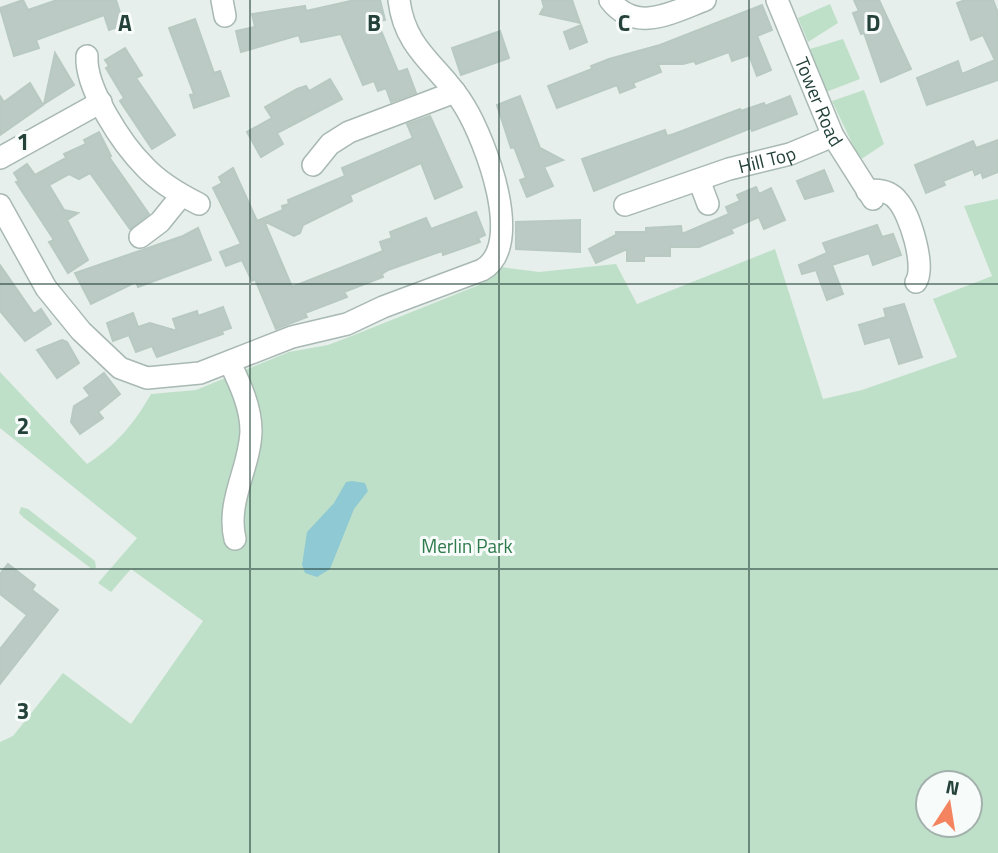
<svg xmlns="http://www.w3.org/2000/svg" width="998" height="853" viewBox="0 0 998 853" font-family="'Titillium Web',sans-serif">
  <rect width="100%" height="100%" fill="#e6efeb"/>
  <path fill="#bfe0c8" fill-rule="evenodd" d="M830 4 838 23 808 42 798 18Z
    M843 39 860 79 826 92 810 49Z
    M864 90 884 144 860 160 832 101Z
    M998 199V853H0V742L13 736 63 673 131 724 203 621 131 569 111 592 98 583 137 538 0 428V372L87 464C116 445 134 424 151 394L196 390 289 352 328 345 349 337 479 285 494 276 501 267 539 272 616 264 637 304 775 249 823 399 862 390 957 357 933 299 992 276 964 206ZM928 783H970V825H928Z
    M21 507 28 509 95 561 96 568 92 569 24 518 19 513Z"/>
  <path fill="#8ec9d4" d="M352 481 365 483 368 491 354 509 330 569 317 577 305 573 302 565 307 532 334 503 346 482Z"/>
  <path fill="#bbcac4" stroke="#b8c9c2" stroke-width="2" d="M23 0 28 10 57 0H116L124 25 109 30 104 15 36 40 39 48 14 56 0 8Z
    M355 0H380L385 20 377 21 398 72 407 69 416 93 391 102 386 88 378 91 374 81 363 85 341 34 301 42 299 35 241 52 236 31 255 27 252 14 305 6 306 11Z
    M542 0H572L580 23 540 14 544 7Z
    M854 0H879L911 69 881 82 864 33 861 34 853 13 859 11Z
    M965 0H993L998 13V80L927 105 917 78 958 61 962 74 995 60 983 35 971 40 957 3Z
    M762 5 772 30 757 36 771 70 757 76 749 55 732 61 729 52 696 64 694 61 683 64H658L661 72 633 83 635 87 620 93 617 85 557 108 548 86 592 69 591 66 609 59 660 45Z
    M195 19 214 73 220 71 229 96 194 108 190 95 194 94 169 28Z
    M581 25 587 42 570 49 564 32Z
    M500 31 509 58 461 75 452 48Z
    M125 48 142 75 136 78 175 135 152 149 120 101 124 98 106 68 109 66 105 60Z
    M55 53 74 85 44 104Z
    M330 79 342 99 277 133 283 144 261 157 247 132 272 118 265 107 297 89 306 86 309 91Z
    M30 83 43 105 0 135V96L4 102Z
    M520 96 540 148 563 160 544 167 553 186 527 197 520 180 526 178 514 147 511 148 497 105Z
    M790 96 797 114 752 131 751 128 594 191 582 159 665 130 667 136 674 134 740 109 741 111 764 103 765 106Z
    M430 116 462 187 435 199 421 163 350 195 352 201 303 225 300 233 294 236 264 221 292 287 383 251 380 242 392 238 390 232 426 218 431 229 476 212 485 235 478 238 480 242 463 248 443 255 442 251 388 270 382 274 383 277 344 292 347 297 305 313 307 317 276 329 255 279 252 281 242 260 226 266 220 252 241 244 213 188 222 183 219 177 233 168 257 221 283 210 282 206 289 204 288 200 345 176 342 168 413 138 407 124Z
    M99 132 111 156 109 157 149 214 130 229 90 173 79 179 69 174 49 185 64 210 78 213 67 220 88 260 68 273 49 242 54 240 16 182 19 181 14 173 27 164 35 175 66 158 64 154 86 144 84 140Z
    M998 140V172L983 178 981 172 975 175 973 169 943 181 945 185 926 193 915 165 973 141 976 148Z
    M824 170 833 191 805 199 797 181Z
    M756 187 759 194 771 188 785 220 764 229 759 217 731 229 733 233 699 247H670V256H644V261H627V249L596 263 589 249 616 235V232H646V228L681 226 682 234 729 214 726 207 740 201 737 195Z
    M580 220V252L516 249V222Z
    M877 225 882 237 893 234 901 255 873 265 869 253 832 265 843 294 827 300 816 270 802 274 799 265 827 253 823 243Z
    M198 228 211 260 138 287 136 282 91 304 75 273 183 236Z
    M0 265 34 314 41 309 51 324 25 341 0 311Z
    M904 304 922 357 899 364 890 337 865 344 859 325 886 317 884 309Z
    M223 307 231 328 222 331 223 334 157 357 152 346 136 352 129 335 113 341 107 323 133 313 138 327 150 323 177 331 173 319 197 311 198 316Z
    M62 340 67 342 79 363 57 378 37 350Z
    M104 373 120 394 98 412 103 418 80 434 71 422 74 406 90 396 84 388Z
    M8 564 35 585 32 590 58 610 0 684V649L27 615 0 594V574Z"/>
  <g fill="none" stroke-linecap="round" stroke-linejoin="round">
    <defs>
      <g id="minor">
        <path d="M222 0 225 16"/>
        <path d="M610 0C636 34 673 12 705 0"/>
        <path id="s1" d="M777 0 833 136 873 199"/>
        <path d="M87 56C85 88 122 144 145 167 160 183 179 194 199 204"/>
        <path d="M0 158 101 102"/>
        <path d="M313 165 330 144 349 132 455 92"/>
        <path d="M699 180 708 204"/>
        <path d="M867 191C879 189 890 191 898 201 910 215 926 266 916 282"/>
        <path d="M0 205 46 288 81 331 120 368 147 378 200 373 292 337 347 324 383 307 482 270C526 246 485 140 465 107 442 67 405 52 399 0"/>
        <path id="s2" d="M625 205 729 169 790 154 833 136"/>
        <path d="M140 237 160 222 181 196"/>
        <path d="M230 363C240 384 251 407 251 431 250 468 226 501 235 539"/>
      </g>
    </defs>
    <use href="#minor" stroke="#a8b8b2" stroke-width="24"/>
    <use href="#minor" stroke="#fff" stroke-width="21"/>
  </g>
  <path fill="none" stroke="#24423a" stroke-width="2" stroke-opacity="0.55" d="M250 0V853M499 0V853M749 0V853M0 284H998M0 569H998"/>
  <g text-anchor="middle" stroke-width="6" stroke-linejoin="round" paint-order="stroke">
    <g font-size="19" fill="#24423a" stroke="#f7fbf9">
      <text dy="7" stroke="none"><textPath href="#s1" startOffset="110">Tower Road</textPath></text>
      <text dy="7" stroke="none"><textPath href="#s2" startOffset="149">Hill Top</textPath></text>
    </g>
    <g font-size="19" fill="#2d7a4b" stroke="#f7fbf9">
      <text x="467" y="553">Merlin Park</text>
    </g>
  </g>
  <g font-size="23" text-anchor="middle" font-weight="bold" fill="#24423a" stroke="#f7fbf9" stroke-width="6" stroke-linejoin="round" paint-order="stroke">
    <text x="125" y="31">A</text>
    <text x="374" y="31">B</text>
    <text x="624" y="31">C</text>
    <text x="873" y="31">D</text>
    <text x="23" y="150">1</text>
    <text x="23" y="434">2</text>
    <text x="23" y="719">3</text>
  </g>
  <g transform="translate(949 804) rotate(12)"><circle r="33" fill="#f7fbf9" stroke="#a3b1ad" stroke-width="2"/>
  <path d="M0-5L12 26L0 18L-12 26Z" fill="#f4845f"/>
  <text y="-10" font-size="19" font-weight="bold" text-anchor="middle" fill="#24423a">N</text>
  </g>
</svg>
